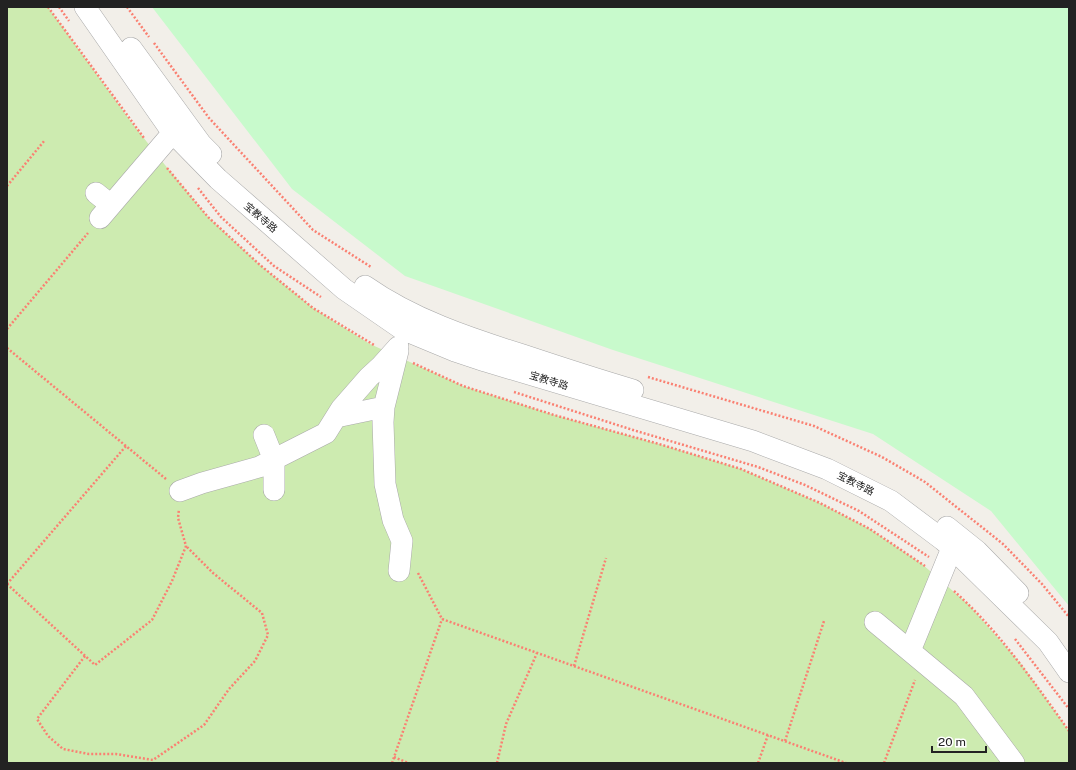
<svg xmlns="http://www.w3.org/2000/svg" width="1076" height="770" viewBox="0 0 1076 770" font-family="'Public Sans','Noto Sans SC',sans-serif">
  <rect width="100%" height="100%" fill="#f2efe9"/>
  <path fill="#cdebb0" d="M7 7H48L132 123 165 165 208 217 260 265 313 308 370 344 463 386 554 415 659 444 741 469 820 503 870 529 922 564 969 605 1022 665 1069 731V763H7Z"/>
  <path fill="#c8facc" d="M152 7H1069V606L991 511 873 434 613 350 405 276 292 189Z"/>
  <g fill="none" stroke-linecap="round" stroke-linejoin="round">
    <defs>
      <path id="minor" d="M85 7 172 132 218 179 344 289 402 329 455 351 485 361 753 441 827 469 891 501 943 540 952 548 1048 642 1069 672
        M131 48 201 144 211 154
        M96 193 111 205
        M100 218 182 122
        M365 286C412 319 468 338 523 355 559 367 596 379 633 390
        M398 351 384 407 383 422 385 484 393 520 402 541 399 571
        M336 417 384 407
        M264 435 274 460V490
        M180 491 202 483 259 467 326 433 341 409 369 377 381 366 398 347
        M947 527 977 551 1018 593
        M875 622 910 651 952 548
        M910 651 964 696 1014 763"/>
    </defs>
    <use href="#minor" stroke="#a9a9a9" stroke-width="22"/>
    <path stroke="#fa8072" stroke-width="2.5" stroke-dasharray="2 2" stroke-linecap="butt" d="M48 7 144 138
      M59 7 69 21
      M127 7 149 37
      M154 43 209 118 313 230 371 267
      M167 168 208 217 260 265 313 308 374 345
      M7 186 45 140
      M198 188 221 217 274 266 321 297
      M7 329 88 233
      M7 348 166 479
      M413 363 463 386 554 415 659 444 741 469 820 503 870 529 925 566
      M648 377 814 426 882 457 925 482 1003 544 1042 584 1069 617
      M514 392 633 430 758 467 805 485 859 511 929 557
      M418 573 442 619 846 763
      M7 584 95 665 152 620 172 581 186 546 178 518 179 509
      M7 584 126 446
      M954 591C999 631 1034 682 1069 731
      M1015 639 1069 709
      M85 656 37 719 48 736 63 749 89 754H116L153 760 204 725 229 689 255 661 268 635 262 613 213 573 186 546
      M574 666 606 558
      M785 741 824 621
      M394 757 408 763
      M392 763 442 619
      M497 763 506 724 537 653
      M758 763 768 735
      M884 763 915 680"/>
    <use href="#minor" stroke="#fff" stroke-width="21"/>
  </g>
  <g text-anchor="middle" stroke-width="3" stroke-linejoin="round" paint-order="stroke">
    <g font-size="10" fill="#222" stroke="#fff">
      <text transform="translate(261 217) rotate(41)" y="4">宝教寺路</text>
      <text transform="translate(549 380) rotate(17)" y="4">宝教寺路</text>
      <text transform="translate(856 483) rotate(27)" y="4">宝教寺路</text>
    </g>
  </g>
  <rect width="1076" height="770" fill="none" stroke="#222222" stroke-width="16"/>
  <path d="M932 746v6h54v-6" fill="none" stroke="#222222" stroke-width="2"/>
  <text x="938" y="746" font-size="12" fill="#222222" stroke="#ffffff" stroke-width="3" paint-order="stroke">20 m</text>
</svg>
